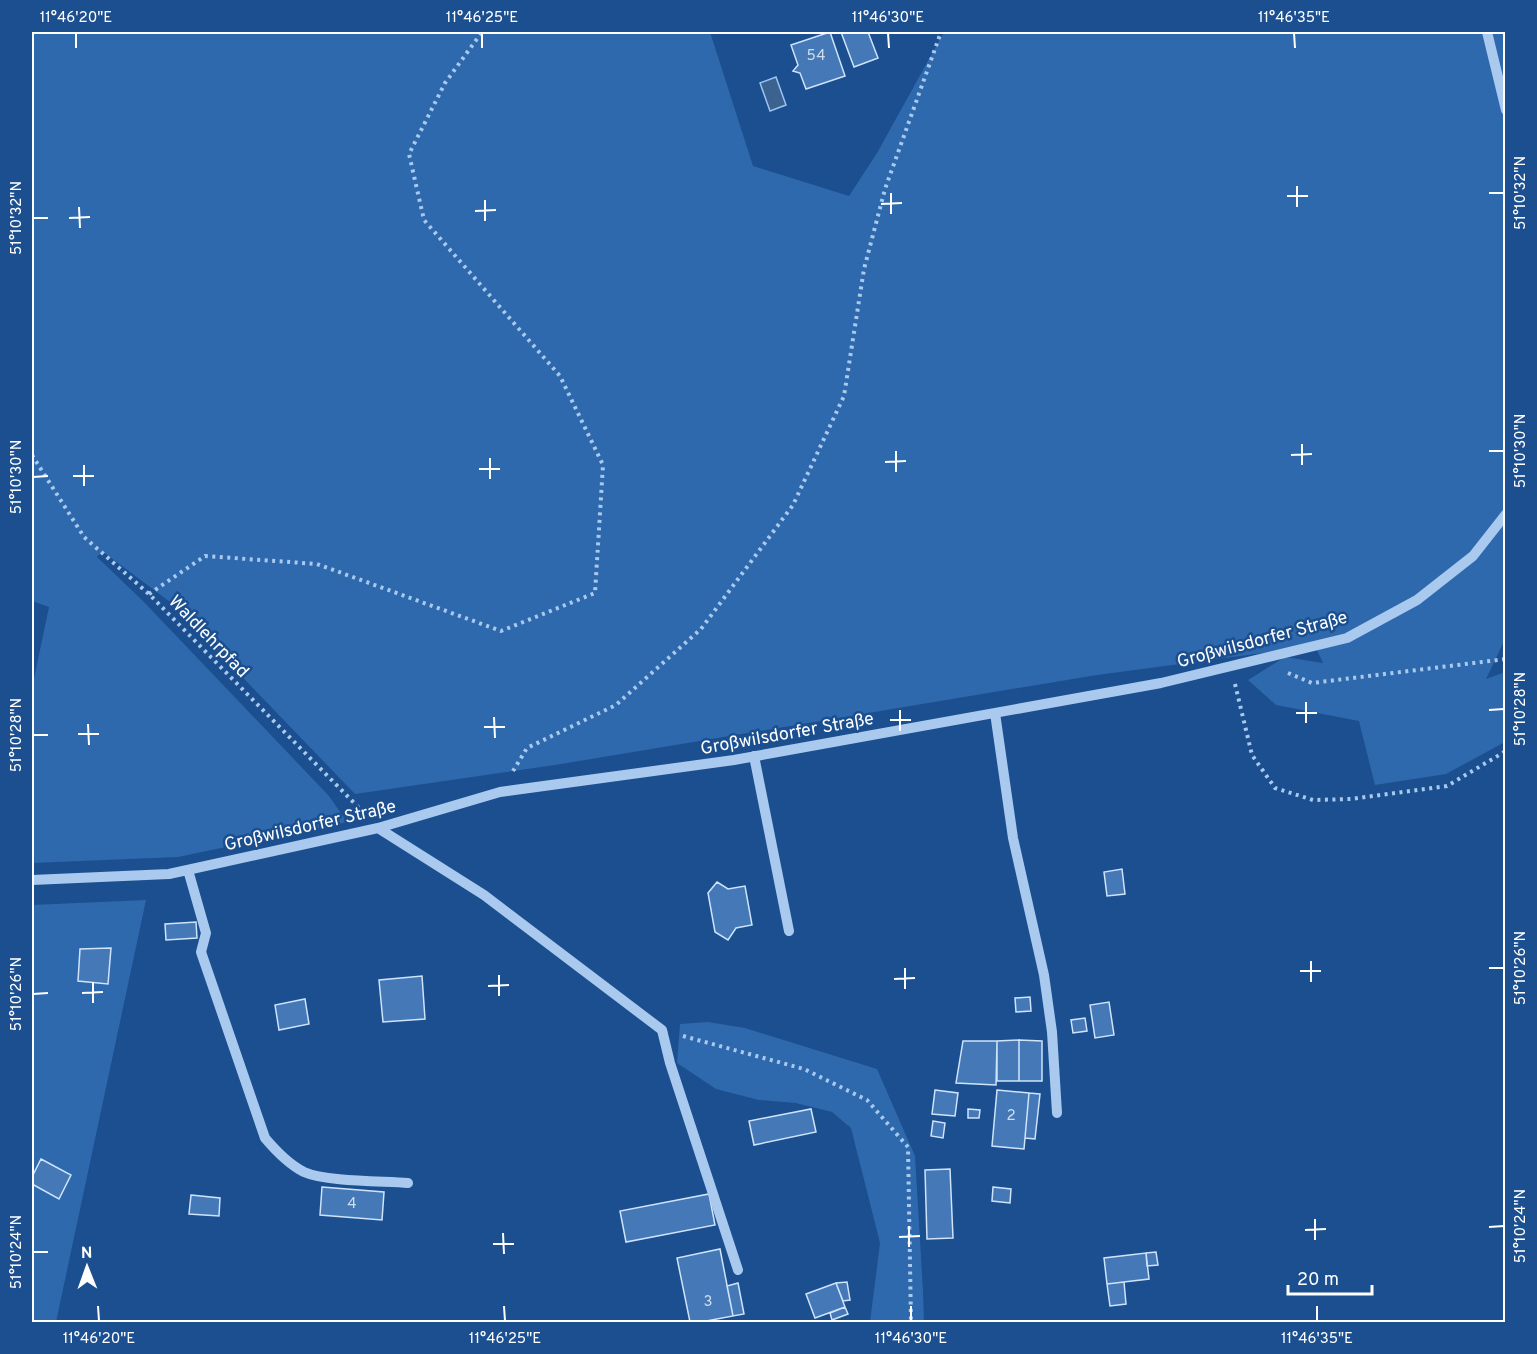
<svg xmlns="http://www.w3.org/2000/svg" width="1537" height="1354" viewBox="0 0 1537 1354" font-family="Overpass,sans-serif">
  <rect width="100%" height="100%" fill="#1b4f8f"/>
  <path fill="#2e69ad" d="M32 32H710L753 166 849 196 877 153 944 32H1505L1506 637 1486 679 1505 672V742L1446 774 1375 785 1359 721 1276 705 1248 680 1285 657 1323 663 1315 646 1097 675 555 765 355 794 170 602 102 551 97 557 143 601 329 796 347 822 178 857 32 863V688L49 607 32 601Z
    M146 900 56 1322H32V905Z
    M708 1022 745 1028 877 1069 915 1156 923 1291 924 1322H870L880 1243 851 1128 832 1112 796 1103 759 1100 716 1089 677 1063 680 1024Z"/>
  <path fill="#3c6290" stroke="#9cc4f0" stroke-width="1.5" d="M776 77 786 105 770 111 760 83Z"/>
  <path fill="#4478b7" stroke="#cfe3fa" stroke-width="1.5" d="M830 32 845 76 806 89 800 73 793 71 798 65 791 45Z
    M841 32H868L878 58 854 67Z
    M1122 869 1125 894 1107 896 1104 872Z
    M717 882 728 889 745 886 752 925 736 928 728 940 715 932 708 893Z
    M196 922 197 938 166 940 165 924Z
    M111 948 108 984 78 981 80 949Z
    M422 976 425 1019 383 1022 379 980Z
    M1030 997 1031 1011 1016 1012 1015 998Z
    M305 999 309 1024 279 1030 275 1005Z
    M1109 1002 1114 1035 1095 1038 1090 1005Z
    M1085 1018 1087 1031 1073 1033 1071 1020Z
    M1019 1040V1081H997V1041Z
    M1019 1040 1042 1041V1081H1019Z
    M963 1041H997L996 1085 956 1083Z
    M935 1090 958 1093 955 1116 932 1114Z
    M997 1090 1029 1093 1024 1149 992 1146Z
    M1029 1093 1040 1094 1035 1139 1025 1138Z
    M811 1109 816 1132 754 1145 749 1121Z
    M968 1109 980 1110 979 1118H968Z
    M933 1121 945 1123 943 1138 931 1136Z
    M41 1159 71 1175 59 1199 32 1184V1177Z
    M950 1169 953 1238 927 1239 925 1170Z
    M322 1187 384 1192 382 1220 320 1215Z
    M993 1187 1011 1189 1010 1203 992 1201Z
    M709 1194 715 1225 626 1242 620 1211Z
    M191 1195 220 1198 219 1216 189 1214Z
    M720 1249 733 1316 701 1322H690L677 1258Z
    M1156 1252 1158 1265 1147 1266 1146 1253Z
    M1146 1253 1149 1279 1107 1284 1104 1258Z
    M847 1282 850 1300 843 1301 836 1283Z
    M1124 1282 1126 1304 1110 1306 1107 1284Z
    M738 1283 744 1314 733 1316 727 1286Z
    M836 1283 845 1307 815 1318 806 1294Z
    M845 1307 848 1314 832 1320 830 1313Z"/>
  <g fill="none" stroke-linecap="round" stroke-linejoin="round">
    <path stroke="#a9c9ee" stroke-width="4" stroke-dasharray="3 4.5" stroke-linecap="butt" d="M32 455 84 537 149 594 363 812
      M149 594 205 556 317 564 501 631 595 593 603 465 560 376 424 220 409 154 445 83 482 32
      M1288 673 1312 683 1506 659
      M1235 684 1252 755 1275 788 1313 800 1351 799 1447 786 1506 751
      M513 771 527 748 616 705 701 629 793 505 844 396 864 269 885 189 941 32
      M683 1036 804 1069 867 1100 908 1147 911 1322"/>
    <path stroke="#a9c9ee" stroke-width="10" d="M1487 32 1506 110
      M995 713 1013 838 1044 975 1052 1032 1057 1113
      M754 756 789 931
      M378 828 484 895 662 1030 670 1063 738 1270
      M188 870 206 933 201 952 265 1138C276 1151 288 1164 304 1172 326 1182 382 1181 408 1183
      M32 880 169 874 378 828 500 792 734 760 1161 683 1347 638 1417 600 1473 556 1506 514"/>
  </g>
  <path fill="none" stroke="#fff" stroke-width="2" d="M76 33V48M482 33V48M888 33 889 48M1294 33 1295 48M1297 186V207M891 193V214M1489 193H1504M1287 196H1308M485 200V221M881 204 902 203M79 207 80 228M475 211 496 210M33 218H48M69 218 90 217M1302 444V465M896 451V472M1489 451H1504M1291 455 1312 454M490 458V479M885 462 906 461M84 465V486M479 469H500M73 476H94M33 477 48 476M1306 702V723M900 710V731M1489 710 1504 709M1296 713H1317M494 717 495 738M890 720H911M88 724 89 745M484 727H505M78 734H99M33 735H48M1311 961V982M905 968V989M1489 968H1504M1300 971H1321M499 975V996M894 979 915 978M93 982V1003M488 986 509 985M82 993 103 992M33 994 48 993M1315 1219V1240M909 1226V1247M1489 1227 1504 1226M1305 1230 1326 1229M503 1233 504 1254M899 1237 920 1236M493 1244H514M33 1252H48M98 1306 99 1321M504 1306 505 1321M911 1306V1321M1317 1306V1321"/>
  <g text-anchor="middle" stroke-width="5" stroke-linejoin="round" paint-order="stroke">
    <g font-size="15" fill="#d0dded">
      <text x="816" y="60">54</text>
      <text x="1011" y="1120">2</text>
      <text x="352" y="1208">4</text>
      <text x="708" y="1306">3</text>
    </g>
    <g font-size="18" fill="#fff" stroke="#1b4f8f">
      <text transform="translate(209 636) rotate(46)" y="6">Waldlehrpfad</text>
      <text transform="translate(1262 639) rotate(-15)" y="6">Großwilsdorfer Straße</text>
      <text transform="translate(787 733) rotate(-10)" y="6">Großwilsdorfer Straße</text>
      <text transform="translate(310 825) rotate(-13)" y="6">Großwilsdorfer Straße</text>
    </g>
  </g>
  <rect width="1537" height="1354" fill="none" stroke="#1b4f8f" stroke-width="66"/>
  <g transform="translate(87 1267) rotate(359)" stroke="#1b4f8f" stroke-width="4.5" paint-order="stroke">
  <path d="M0-4.5L10 22L0 15L-10 22Z" fill="#ffffff"/>
  <text y="-9" font-size="16" font-weight="bold" text-anchor="middle" fill="#ffffff">N</text>
  </g>
  <path d="M1288 1285v9h84v-9" fill="none" stroke="#ffffff" stroke-width="3"/>
  <text x="1297" y="1285" font-size="18" fill="#ffffff" stroke="#1b4f8f" stroke-width="4.5" paint-order="stroke">20 m</text>
  <rect x="33" y="33" width="1471" height="1288" fill="none" stroke="#fff" stroke-width="2"/>
  <g font-size="15" text-anchor="middle" fill="#fff">
    <text x="76" y="22">11°46'20"E</text>
    <text x="482" y="22">11°46'25"E</text>
    <text x="888" y="22">11°46'30"E</text>
    <text x="1294" y="22">11°46'35"E</text>
    <text transform="translate(1520 193) rotate(-90)" y="5">51°10'32"N</text>
    <text transform="translate(16 218) rotate(-90)" y="5">51°10'32"N</text>
    <text transform="translate(1520 451) rotate(-90)" y="5">51°10'30"N</text>
    <text transform="translate(16 477) rotate(-90)" y="5">51°10'30"N</text>
    <text transform="translate(1520 709) rotate(-90)" y="5">51°10'28"N</text>
    <text transform="translate(16 735) rotate(-90)" y="5">51°10'28"N</text>
    <text transform="translate(1520 968) rotate(-90)" y="5">51°10'26"N</text>
    <text transform="translate(16 994) rotate(-90)" y="5">51°10'26"N</text>
    <text transform="translate(1520 1226) rotate(-90)" y="5">51°10'24"N</text>
    <text transform="translate(16 1252) rotate(-90)" y="5">51°10'24"N</text>
    <text x="99" y="1343">11°46'20"E</text>
    <text x="505" y="1343">11°46'25"E</text>
    <text x="911" y="1343">11°46'30"E</text>
    <text x="1317" y="1343">11°46'35"E</text>
  </g>
</svg>
